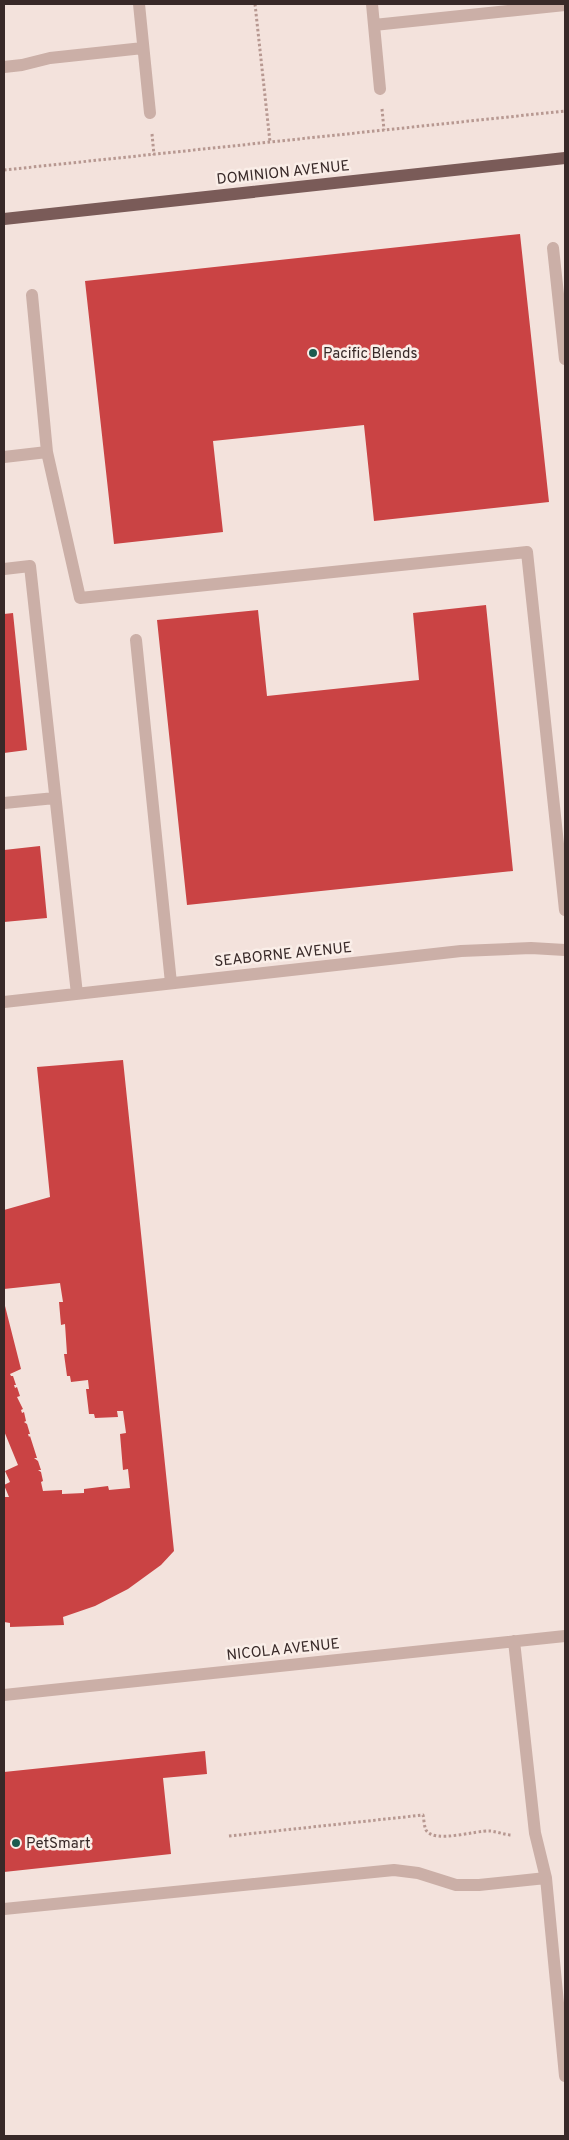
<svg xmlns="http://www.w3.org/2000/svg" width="569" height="2140" viewBox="0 0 569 2140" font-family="Overpass,sans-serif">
  <rect width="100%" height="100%" fill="#f3e2dc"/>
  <path fill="#ca4344" d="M520 234 549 502 374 521 364 425 213 441 223 532 114 544 85 281Z
    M486 605 513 871 187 905 157 620 258 610 267 696 419 680 413 613Z
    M13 613 27 750 4 753V614Z
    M40 846 47 918 4 922V850Z
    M123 1060 174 1551 161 1565 128 1589 95 1606 63 1617 64 1625 10 1627V1623L4 1622V1497H9L4 1485 10 1482 5 1471 18 1465 4 1431V1302L21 1369 10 1374 11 1376H13L16 1385H14L15 1388 17 1387 20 1396 17 1397 23 1409 21 1410 22 1413 24 1412 26 1421 24 1422 27 1424 30 1434H28L29 1437 30 1436 37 1458H34L38 1461 41 1470H38L41 1472 43 1481 41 1482 43 1491 62 1490V1494L84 1493V1489L108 1486 109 1490 130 1488 128 1469 123 1470 120 1434 126 1433 123 1411H117L118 1417 95 1418 94 1414H89L86 1389H89L88 1380 71 1382 70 1376H67L64 1354H67L65 1324 61 1325 59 1302H63L60 1283 4 1289V1210L50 1197 37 1067Z
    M205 1751 207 1774 163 1778 171 1854 4 1872V1772Z"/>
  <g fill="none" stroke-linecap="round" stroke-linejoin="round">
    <path stroke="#b79891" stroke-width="3" stroke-dasharray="2.5 2.5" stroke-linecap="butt" d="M255 4 270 142
      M382 109 384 130
      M152 134 154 155
      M4 170 565 111
      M229 1836 423 1815C424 1819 424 1826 426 1830 434 1844 476 1830 490 1831 499 1832 505 1835 513 1835"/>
    <path stroke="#cbafa7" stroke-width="12" d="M139 4 150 113
      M372 4 380 89
      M374 25 565 5
      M4 67 22 65 50 58 143 48
      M553 248 565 359
      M47 452 80 598 527 552 565 910
      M4 457 47 452 32 295
      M4 569 30 566 77 994
      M136 640 171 983
      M4 803 55 798
      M4 1002 461 951 531 948 565 950
      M514 1641 535 1833 546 1878 565 2076
      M4 1695 565 1636
      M4 1909 394 1870 418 1873 456 1885H479L546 1878"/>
    <path stroke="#7a5b58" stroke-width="12" d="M4 219 565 158"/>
  </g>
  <g fill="#1c5b4f" stroke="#faeee8" stroke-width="2">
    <circle cx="313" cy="353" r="5"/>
    <circle cx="16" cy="1843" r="5"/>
  </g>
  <g text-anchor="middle" stroke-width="5" stroke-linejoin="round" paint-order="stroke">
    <g font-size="15" fill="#382928" stroke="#faeee8">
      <text transform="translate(283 172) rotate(-6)" y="5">DOMINION AVENUE</text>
      <text transform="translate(283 954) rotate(-6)" y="5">SEABORNE AVENUE</text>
      <text transform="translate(283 1649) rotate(-6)" y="5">NICOLA AVENUE</text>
    </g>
    <g font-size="15" fill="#382928" stroke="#faeee8" text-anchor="start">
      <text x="323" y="358">Pacific Blends</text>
      <text x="26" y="1848">PetSmart</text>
    </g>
  </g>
  <rect width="569" height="2140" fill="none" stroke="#382928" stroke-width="10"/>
</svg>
